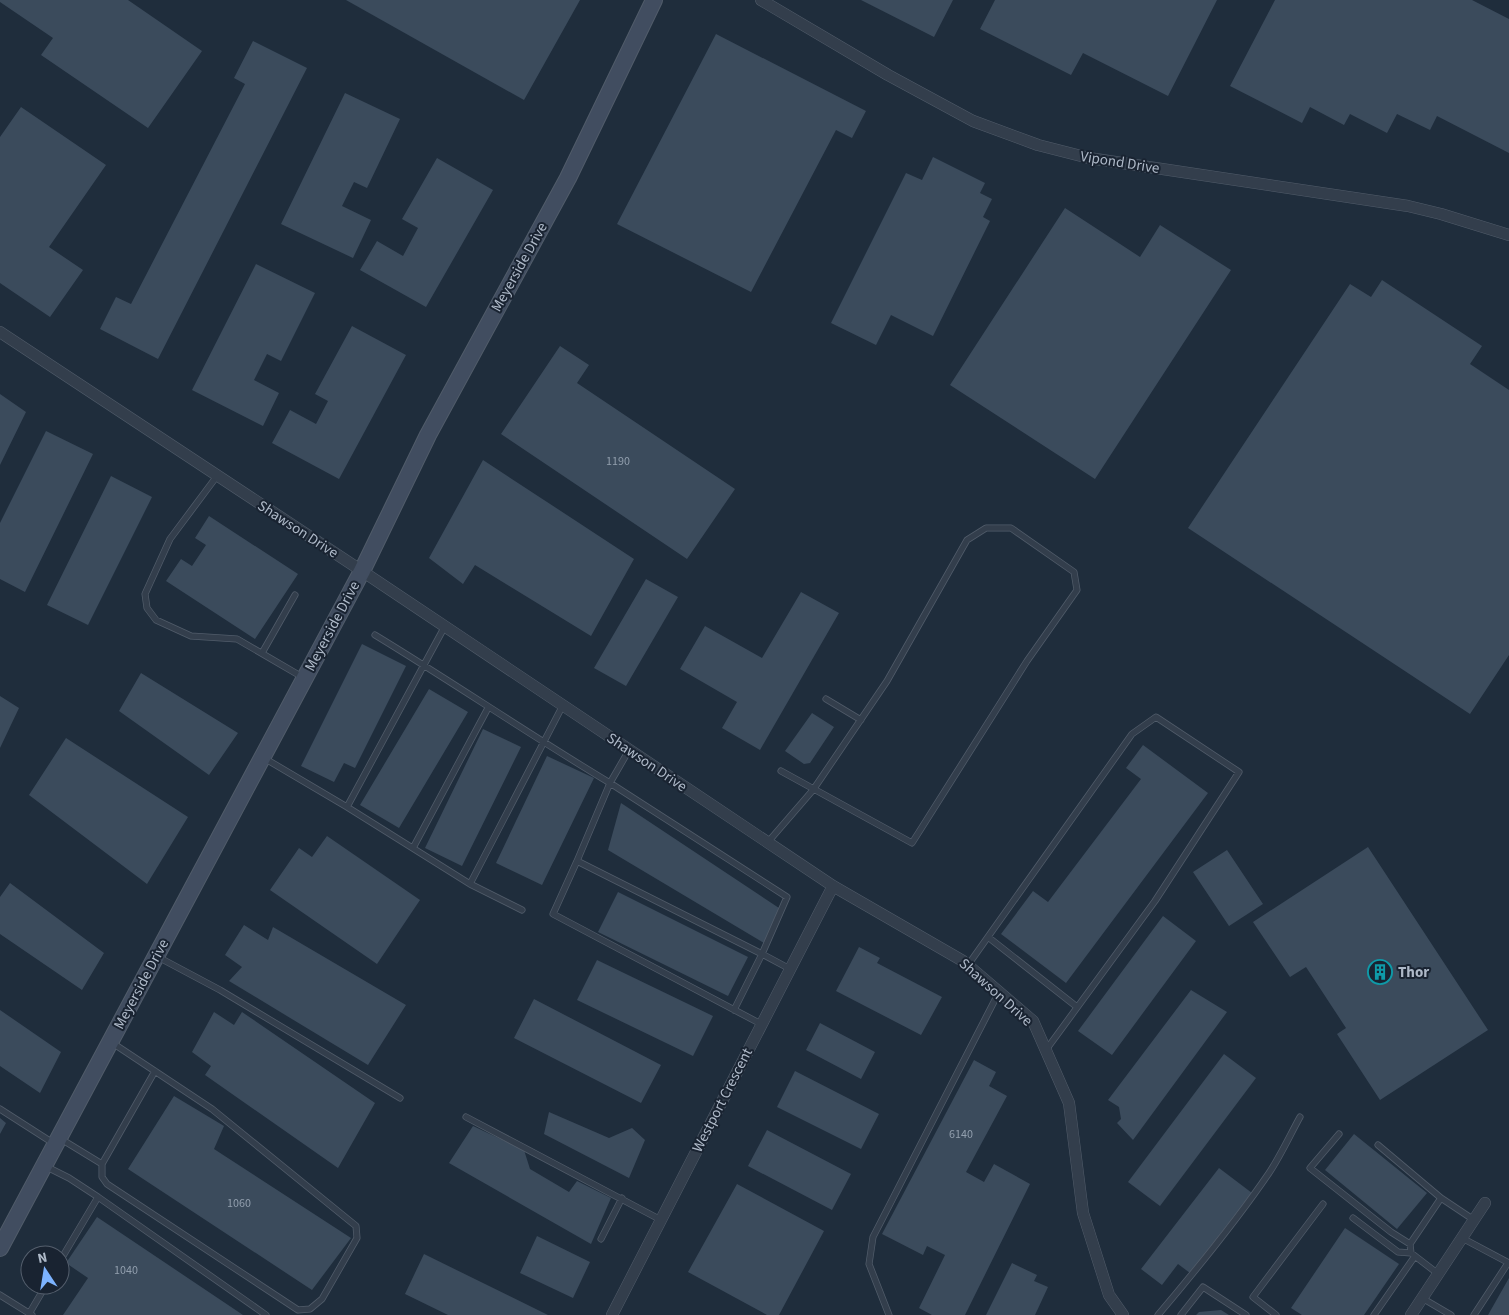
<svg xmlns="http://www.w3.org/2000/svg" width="1509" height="1315" viewBox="0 0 1509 1315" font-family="'Source Sans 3',sans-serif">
  <rect width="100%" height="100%" fill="#1f2d3c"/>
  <path fill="#3b4b5c" d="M0 0H128L202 51 148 128 41 55 53 38 0 2Z
    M346 0H580L524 100Z
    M861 0H953L934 37Z
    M995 0H1217L1168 96 1083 53 1071 75 980 29Z
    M1275 0H1472L1509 19V153L1437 116 1430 130 1397 114 1387 133 1350 114 1344 125 1310 107 1302 123 1230 86Z
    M716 34 866 111 852 138 836 130 751 292 617 224Z
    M253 41 307 68 158 359 100 329 116 297 131 304 245 84 234 78Z
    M345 93 400 119 367 188 354 182 342 206 371 220 353 258 281 224Z
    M21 107 106 165 49 247 83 270 50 317 0 283V137Z
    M933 157 985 183 980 193 992 199 983 217 990 221 933 336 891 315 876 345 831 323 906 173 922 180Z
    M437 158 493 190 426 307 360 270 377 241 403 256 418 228 402 219Z
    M1065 208 1140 257 1160 225 1231 270 1095 479 950 385Z
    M256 264 315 293 281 361 267 354 254 380 279 393 263 426 192 390Z
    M1382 280 1482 346 1470 364 1509 390V655L1470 714 1188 528 1350 284 1371 297Z
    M352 326 406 355 339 479 272 443 290 410 316 424 328 401 315 394Z
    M560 346 589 365 577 383 735 489 687 559 501 434Z
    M0 394 26 412 0 465Z
    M46 431 93 454 25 592 0 579V523Z
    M483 460 634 559 591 636 475 565 463 584 429 558Z
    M111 476 152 497 88 625 47 605Z
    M209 516 298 574 255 639 166 581 181 559 192 566 206 545 195 538Z
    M646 579 678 597 626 686 594 668Z
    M801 592 839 613 760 750 722 728 737 702 680 669 705 626 762 658Z
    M362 644 406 666 355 768 344 763 334 782 301 766Z
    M141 673 238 733 209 775 119 711Z
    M429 689 468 712 399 828 360 805Z
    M0 696 19 708 0 748Z
    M812 713 834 727 810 763 804 764 785 751Z
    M483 729 521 747 462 866 425 848Z
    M66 738 188 817 147 884 29 795Z
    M1143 745 1208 793 1066 983 1001 934 1033 891 1048 902 1141 779 1126 768Z
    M547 756 594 778 542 885 496 863Z
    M621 803 779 908 764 943 608 850Z
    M327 836 420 900 377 964 270 890 299 848 312 857Z
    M1368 847 1488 1030 1380 1100 1337 1034 1346 1028 1306 967 1290 977 1253 922Z
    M1227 850 1263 904 1229 926 1193 872Z
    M10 883 104 953 82 990 0 934V897Z
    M618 892 748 957 728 996 598 932Z
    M1163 916 1196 941 1112 1055 1078 1031Z
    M244 925 268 940 273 927 406 1005 368 1065 229 981 242 967 225 955Z
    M859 947 880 958 877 963 942 997 921 1035 836 991Z
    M597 960 713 1016 693 1056 577 1000Z
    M1191 990 1227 1012 1133 1140 1117 1123 1121 1119 1119 1107 1108 1100Z
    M534 999 661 1065 641 1103 514 1038Z
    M0 1010 61 1052 40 1093 0 1066Z
    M214 1012 234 1025 242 1012 375 1103 338 1168 205 1075 211 1066 192 1052Z
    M820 1023 875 1052 861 1079 806 1050Z
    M1224 1054 1256 1078 1160 1206 1128 1182Z
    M974 1060 996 1072 989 1086 1007 1096 966 1172 984 1182 994 1164 1030 1184 965 1315H932L919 1308 945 1255 927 1246 923 1255 882 1234Z
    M795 1071 879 1114 861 1149 777 1107Z
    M174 1096 224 1126 214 1149 351 1238 312 1290 128 1169Z
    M549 1112 609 1138 632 1128 645 1140 629 1178 544 1134Z
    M0 1118 6 1123 0 1134Z
    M473 1126 524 1150 530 1169 569 1192 577 1181 611 1198 591 1244 449 1163Z
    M767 1130 851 1174 832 1210 748 1166Z
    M1354 1134 1427 1193 1397 1229 1325 1170Z
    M1219 1168 1252 1193 1190 1273 1178 1264 1162 1285 1141 1269Z
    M737 1184 824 1231 779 1315H767L688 1272Z
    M97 1217 243 1315H63L88 1278 66 1263Z
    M1345 1228 1399 1264 1364 1315H1302L1291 1308Z
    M537 1236 590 1262 573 1298 520 1273Z
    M424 1254 548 1315H448L405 1294Z
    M1012 1263 1037 1275 1034 1281 1048 1287 1035 1315H986Z
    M1509 1278V1315H1488Z
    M1221 1310 1229 1315H1196L1199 1312Z"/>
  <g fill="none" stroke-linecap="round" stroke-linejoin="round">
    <defs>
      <path id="lane" d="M217 476 170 539 145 594 147 608 156 620 191 636 237 639 304 678
        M445 626 347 807 470 884 563 705
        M375 635C454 683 530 735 610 783L629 750
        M262 653 295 595
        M826 699 861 720
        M264 758 347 807
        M768 842 813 790 887 681 967 540 986 528H1011L1074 572 1077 590 1027 661 912 843 781 771
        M413 848 488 708
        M577 861 553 914 761 1024
        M470 884 522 910
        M988 937 1077 1007
        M158 957 220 990 400 1098
        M968 965 1132 734 1156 717 1239 772 1155 901 1046 1050
        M734 1010 762 954 787 897 610 783 577 861 762 954 790 969
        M0 1109 53 1143
        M466 1117 661 1220
        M1339 1134 1310 1168 1391 1232 1410 1244 1411 1253
        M61 1139 102 1164V1177L107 1184 298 1310 310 1309 322 1299 357 1238 356 1226 212 1109 111 1042
        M1378 1145 1441 1198 1474 1220
        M102 1164 155 1071
        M45 1166 69 1178 98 1197
        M1353 1218 1398 1252 1411 1253 1437 1273
        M1462 1238 1509 1263
        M601 1239 622 1198
        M1410 1244 1441 1198
        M60 1261 98 1197 266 1315
        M0 1295 32 1315
        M1422 1298 1451 1315
        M29 1314 46 1285
        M889 1315 869 1264 873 1237 999 992
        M1158 1315C1197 1269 1235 1223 1269 1173 1281 1155 1290 1135 1300 1117
        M1181 1315 1203 1287 1246 1315
        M1276 1315 1253 1297 1323 1204
        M1374 1315 1415 1256
        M1474 1315 1508 1263"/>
      <path id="street" d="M761 0 888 75 973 121 1038 145 1089 158 1408 206 1441 214 1509 235
        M0 332 362 571 833 886 963 961 1033 1021 1069 1103 1083 1213 1109 1295 1123 1315
        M612 1315 833 886
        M1411 1315 1485 1203"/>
      <path id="secondary" d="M0 1248 362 571 428 435 568 178 654 0"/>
    </defs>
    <use href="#lane" stroke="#515c6a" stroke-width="7"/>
    <use href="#street" stroke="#515c6a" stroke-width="12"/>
    <use href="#secondary" stroke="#515c6a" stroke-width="18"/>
    <use href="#lane" stroke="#333e4c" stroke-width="5.5"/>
    <use href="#street" stroke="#333e4c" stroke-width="11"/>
    <use href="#secondary" stroke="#414d60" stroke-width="16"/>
  </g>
  <defs>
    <symbol id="building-ring" viewBox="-11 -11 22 22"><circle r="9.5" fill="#192331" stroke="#0f9aa8" stroke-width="1.5"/><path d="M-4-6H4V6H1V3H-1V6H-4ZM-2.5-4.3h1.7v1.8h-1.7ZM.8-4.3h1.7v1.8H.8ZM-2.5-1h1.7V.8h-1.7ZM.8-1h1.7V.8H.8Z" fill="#0f9aa8"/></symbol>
  </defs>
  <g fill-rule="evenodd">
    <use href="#building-ring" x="1366" y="958" width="28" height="28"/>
  </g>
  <g text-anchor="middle" stroke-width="4" stroke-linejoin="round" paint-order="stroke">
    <g font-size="12" fill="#919ead">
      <text x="618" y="465">1190</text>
      <text x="961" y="1138">6140</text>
      <text x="239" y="1207">1060</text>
      <text x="126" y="1274">1040</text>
    </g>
    <g font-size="15" fill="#aeb9c8" stroke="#192331">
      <text transform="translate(1120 162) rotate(9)" y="5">Vipond Drive</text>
      <text transform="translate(519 267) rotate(-61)" y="5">Meyerside Drive</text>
      <text transform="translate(298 529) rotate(33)" y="5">Shawson Drive</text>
      <text transform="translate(332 626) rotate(-62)" y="5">Meyerside Drive</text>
      <text transform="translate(647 762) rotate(34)" y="5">Shawson Drive</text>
      <text transform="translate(141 984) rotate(-62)" y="5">Meyerside Drive</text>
      <text transform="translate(996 992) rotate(42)" y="5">Shawson Drive</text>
      <text transform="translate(722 1100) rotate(-63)" y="5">Westport Crescent</text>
    </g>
    <g font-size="15" font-weight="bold" fill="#aeb9c8" stroke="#192331" text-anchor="start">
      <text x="1398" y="977">Thor</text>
    </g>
  </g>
  <g transform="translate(45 1270) rotate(348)"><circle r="24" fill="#192331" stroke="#555f6d"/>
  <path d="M0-4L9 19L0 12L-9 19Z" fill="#7db3ff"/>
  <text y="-8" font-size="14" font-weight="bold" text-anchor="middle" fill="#aeb9c8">N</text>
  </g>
</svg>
